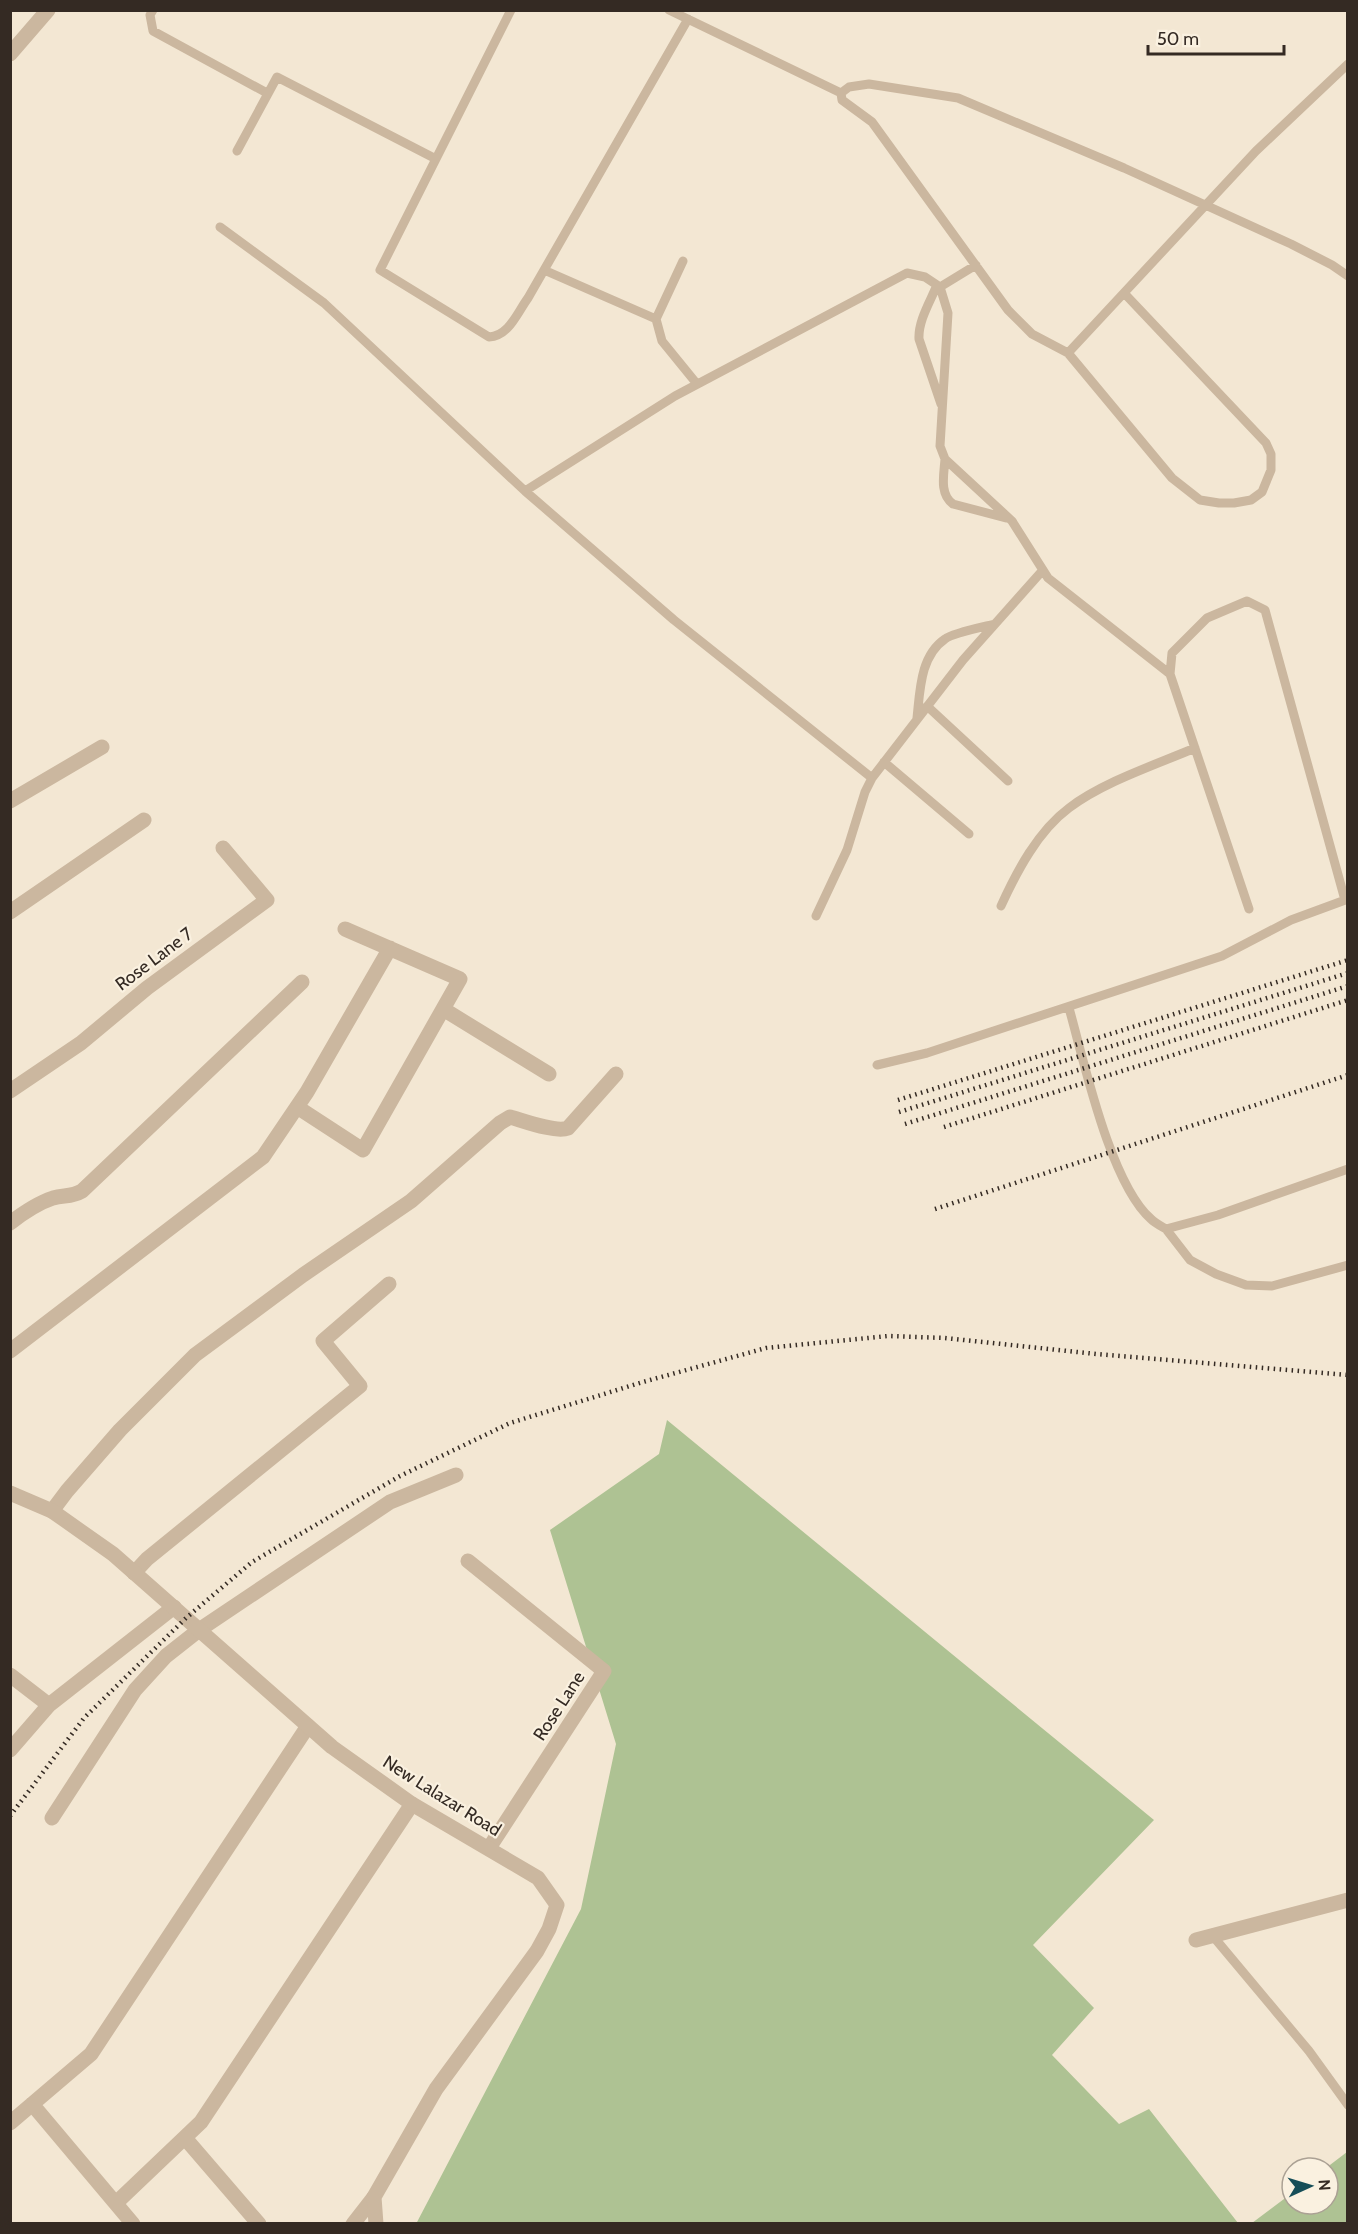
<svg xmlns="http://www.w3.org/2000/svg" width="1358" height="2234" viewBox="0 0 1358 2234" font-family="Cabin,sans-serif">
  <rect width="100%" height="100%" fill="#f3e7d3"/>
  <path fill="#aec293" d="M667 1420 1154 1820 1033 1945 1094 2008 1052 2055 1119 2124 1149 2109 1238 2223 416 2224 581 1909 616 1744 550 1530 659 1454Z
    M1347 2152V2223H1252L1292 2193V2204H1328V2168H1326Z"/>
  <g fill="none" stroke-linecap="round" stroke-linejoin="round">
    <path stroke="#cbb79f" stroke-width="9" d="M153 10 150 15 153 31 267 93
      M511 10 380 270 489 337C509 336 517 313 528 298L688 19
      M669 10 841 93
      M237 151 277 77 436 159
      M220 227 324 303 525 491 674 620 872 778
      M683 261 656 319 662 341 697 384
      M544 270 656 319
      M937 285C930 302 918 321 919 339L941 404
      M940 287 976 265
      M1124 293 1266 443 1271 454V470L1262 492 1251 500 1234 503H1219L1200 500 1172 478 1068 353 1032 334 1008 310 872 122 842 100 841 93 849 87 869 84 958 98 1124 168 1291 244 1332 265 1348 276
      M1068 353 1256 151 1348 64
      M945 459C944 474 939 494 953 504L1006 518
      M525 491 675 396 907 273 925 277 940 287 948 313 940 446 945 459 1012 521 1048 578 1170 674
      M927 706 1008 781
      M917 718C920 691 920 656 945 639 953 633 983 627 995 624
      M884 762 969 834
      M1001 906C1017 871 1038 831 1069 808 1103 782 1155 765 1195 748
      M1249 909 1170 674 1172 653 1207 618 1247 601 1265 610 1345 900
      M816 916 847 850 865 792 872 778 963 660 1043 570
      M1069 1008C1084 1061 1110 1183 1151 1219 1155 1223 1161 1226 1166 1229L1218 1215 1348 1169
      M877 1065 927 1053 1222 956 1291 920 1348 899
      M1166 1229 1190 1260 1216 1274 1246 1285 1272 1286 1348 1265
      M1212 1935 1309 2051 1348 2105"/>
    <path stroke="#cbb79f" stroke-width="15" d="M10 801 102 747
      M10 912 144 820
      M443 1009 549 1074
      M10 1091 81 1043 147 988 267 900 223 848
      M297 1107 363 1150 460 979 345 929
      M10 1223C23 1213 38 1203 53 1198 64 1195 72 1197 82 1191L302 982
      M10 1351 263 1157 307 1092 390 948
      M52 1511 67 1491 120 1430 195 1355 303 1275 411 1201 500 1123 510 1117C524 1121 556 1133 568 1128L616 1074
      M468 1561 604 1671 489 1848
      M134 1573 147 1559 360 1386 323 1341 389 1284
      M10 1675 49 1705
      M10 1750 49 1705 174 1607
      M52 1818 135 1690 166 1656 199 1630 390 1502 456 1475
      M1196 1940 1348 1900
      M32 2104 133 2224
      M10 2123 91 2054 308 1726
      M185 2138 259 2224
      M116 2203 201 2122 412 1804
      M353 2224 374 2197"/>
    <path stroke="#cbb79f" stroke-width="15" d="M10 54 48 10
      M10 1493 52 1511 113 1554 332 1747 412 1804 538 1878 557 1905 549 1929 537 1951 436 2089 374 2197 376 2224"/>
    <path stroke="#342a23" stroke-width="4.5" stroke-dasharray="1.5 4.5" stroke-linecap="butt" d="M898 1100 1348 960
      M899 1112 1348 973
      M905 1124 1348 986
      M944 1127 1348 1000
      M935 1209 1348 1075
      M10 1816 84 1718 186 1618 252 1562 400 1476 510 1423 643 1382 766 1348 888 1336 945 1338 1096 1354 1348 1375"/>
  </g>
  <g text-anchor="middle" stroke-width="4.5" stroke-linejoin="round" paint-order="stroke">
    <g font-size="18" fill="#342a23" stroke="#faf1e0">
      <text transform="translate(154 959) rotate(-37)" y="6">Rose Lane 7</text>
      <text transform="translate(559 1706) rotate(-57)" y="6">Rose Lane</text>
      <text transform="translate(442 1796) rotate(32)" y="6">New Lalazar Road</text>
    </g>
  </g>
  <rect width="1358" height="2234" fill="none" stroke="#342a23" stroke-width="24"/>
  <g transform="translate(1310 2186) rotate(86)"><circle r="28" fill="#faf1e0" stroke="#aba194" stroke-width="1.5"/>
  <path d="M0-4.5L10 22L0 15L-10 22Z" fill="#164e58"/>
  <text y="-9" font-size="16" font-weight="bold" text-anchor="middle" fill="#342a23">N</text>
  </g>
  <path d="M1148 45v9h136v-9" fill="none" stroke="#342a23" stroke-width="3"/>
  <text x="1157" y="45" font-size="18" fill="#342a23" stroke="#faf1e0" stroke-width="4.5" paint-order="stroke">50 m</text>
</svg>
